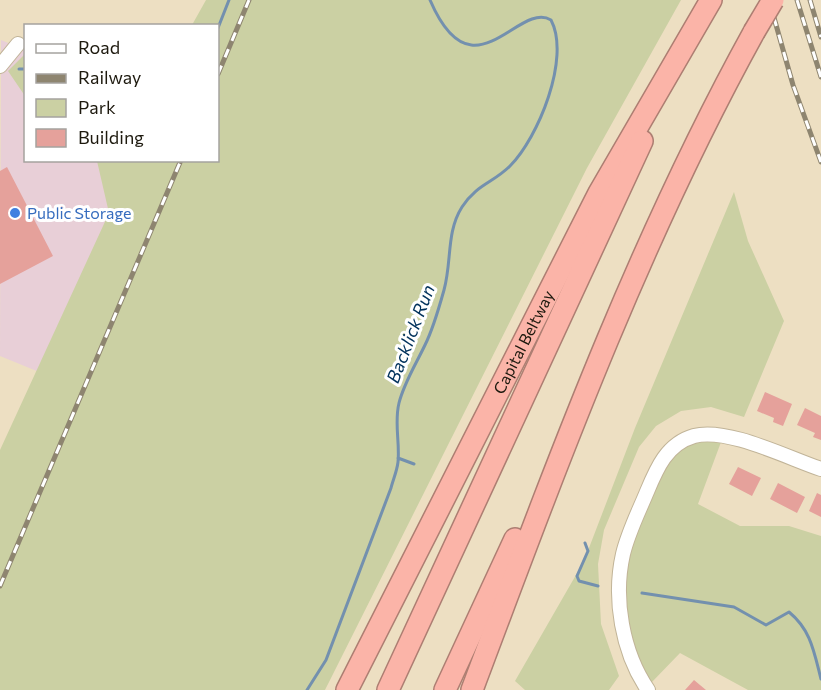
<svg xmlns="http://www.w3.org/2000/svg" width="821" height="690" viewBox="0 0 821 690" font-family="Commissioner,sans-serif">
  <rect width="100%" height="100%" fill="#eddfc2"/>
  <path fill="#e8cfd7" d="M1 40 25 50 26 160 135 161 44 374 0 356Z"/>
  <path fill="#cbd0a3" d="M206 0H681L587 168 325 690H0V450L109 213 97 161 218 160V26L192 25Z
    M25 54V96L8 71Z
    M734 192 748 241 784 321 744 417 711 407 681 411 656 426 639 447 604 530 598 564 601 624 619 676 609 690H525L515 681 584 561 635 428Z
    M724 434 698 504 740 526H789L821 536V690H748L680 653 651 683 632 647 620 574 668 447Z"/>
  <g fill="none" stroke-linecap="round" stroke-linejoin="round">
    <path stroke="#7390ae" stroke-width="3" d="M218 28 229 0
      M19 69H26
      M398 458 414 464
      M585 543 588 551 577 576 579 581 598 586
      M642 593 734 607 766 625 789 612C811 630 814 652 821 679
      M307 690 326 660 391 488C393 480 397 471 398 462 400 442 394 423 399 403 404 383 416 364 425 345 433 329 439 308 444 290 452 262 446 232 462 207 477 184 493 183 510 166 538 138 571 58 551 20 518 0 473 100 430 0"/>
  </g>
  <path fill="#e5a19b" d="M7 167 53 256 0 284V171Z
    M765 392 792 404 783 426 773 422 774 418 757 411Z
    M805 408 821 416V440L813 437 815 433 797 425Z
    M738 467 761 478 752 496 729 484Z
    M778 483 805 497 797 513 770 499Z
    M817 493 821 495V517L809 511Z
    M694 680 706 690H685Z"/>
  <g fill="none" stroke-linecap="round" stroke-linejoin="round">
    <defs>
      <path id="minor" d="M0 66 18 44
        M648 690C622 652 613 598 623 554 628 533 638 513 646 494 656 470 666 444 694 436 727 427 788 458 821 469"/>
      <g id="highway">
        <path id="s1" d="M347 690 599 193 711 0"/>
        <path d="M388 690 642 141"/>
        <path d="M445 690 515 539"/>
        <path d="M472 690C556 466 638 242 754 32"/>
      </g>
    </defs>
    <use href="#minor" stroke="#c1b498" stroke-width="16"/>
    <use href="#highway" stroke="#ad7e72" stroke-width="24"/>
    <use href="#minor" stroke="#fff" stroke-width="14"/>
    <use href="#highway" stroke="#fbb4a8" stroke-width="21"/>
    <defs>
      <path id="rail" d="M769 0 793 85 821 162
        M797 0 821 77
        M810 0 821 37
        M218 74 249 0
        M0 586 181 160"/>
    </defs>
    <use href="#rail" stroke="#8e8570" stroke-width="5"/>
    <use href="#rail" stroke="#fff" stroke-width="3" stroke-dasharray="9" stroke-linecap="butt"/>
    <defs>
      <path id="highway-bridge" d="M754 32 773 0"/>
    </defs>
    <use href="#highway-bridge" stroke="#ad7e72" stroke-width="24" stroke-linecap="butt"/>
    <use href="#highway-bridge" stroke="#fbb4a8" stroke-width="21"/>
  </g>
  <circle fill="#3f7fe0" stroke="#fff" stroke-width="2" cx="15" cy="213" r="6"/>
  <g text-anchor="middle" stroke-width="6" stroke-linejoin="round" paint-order="stroke">
    <g font-size="16" fill="#366cbe" stroke="#fff" text-anchor="start">
      <text x="27" y="219">Public Storage</text>
    </g>
    <g font-size="16" fill="#1d190e" stroke="#fff">
      <text dy="6" stroke="none"><textPath href="#s1" startOffset="390">Capital Beltway</textPath></text>
    </g>
    <g font-size="18" font-style="italic" fill="#00315b" stroke="#fff">
      <text transform="translate(411 334) rotate(-69)" y="6">Backlick Run</text>
    </g>
  </g>
  <rect x="24" y="24" width="195" height="138" fill="#ffffff" stroke="#a5a39f" stroke-width="1.5"/>
  <rect x="36" y="44" width="30" height="9" fill="#ffffff" stroke="#a5a39f" stroke-width="1.5"/>
  <text x="78" y="54" font-size="18" fill="#1d190e">Road</text>
  <rect x="36" y="74" width="30" height="9" fill="#8e8570" stroke="#a5a39f" stroke-width="1.5"/>
  <text x="78" y="84" font-size="18" fill="#1d190e">Railway</text>
  <rect x="36" y="99" width="30" height="18" fill="#cbd0a3" stroke="#a5a39f" stroke-width="1.5"/>
  <text x="78" y="114" font-size="18" fill="#1d190e">Park</text>
  <rect x="36" y="129" width="30" height="18" fill="#e5a19b" stroke="#a5a39f" stroke-width="1.5"/>
  <text x="78" y="144" font-size="18" fill="#1d190e">Building</text>
</svg>
